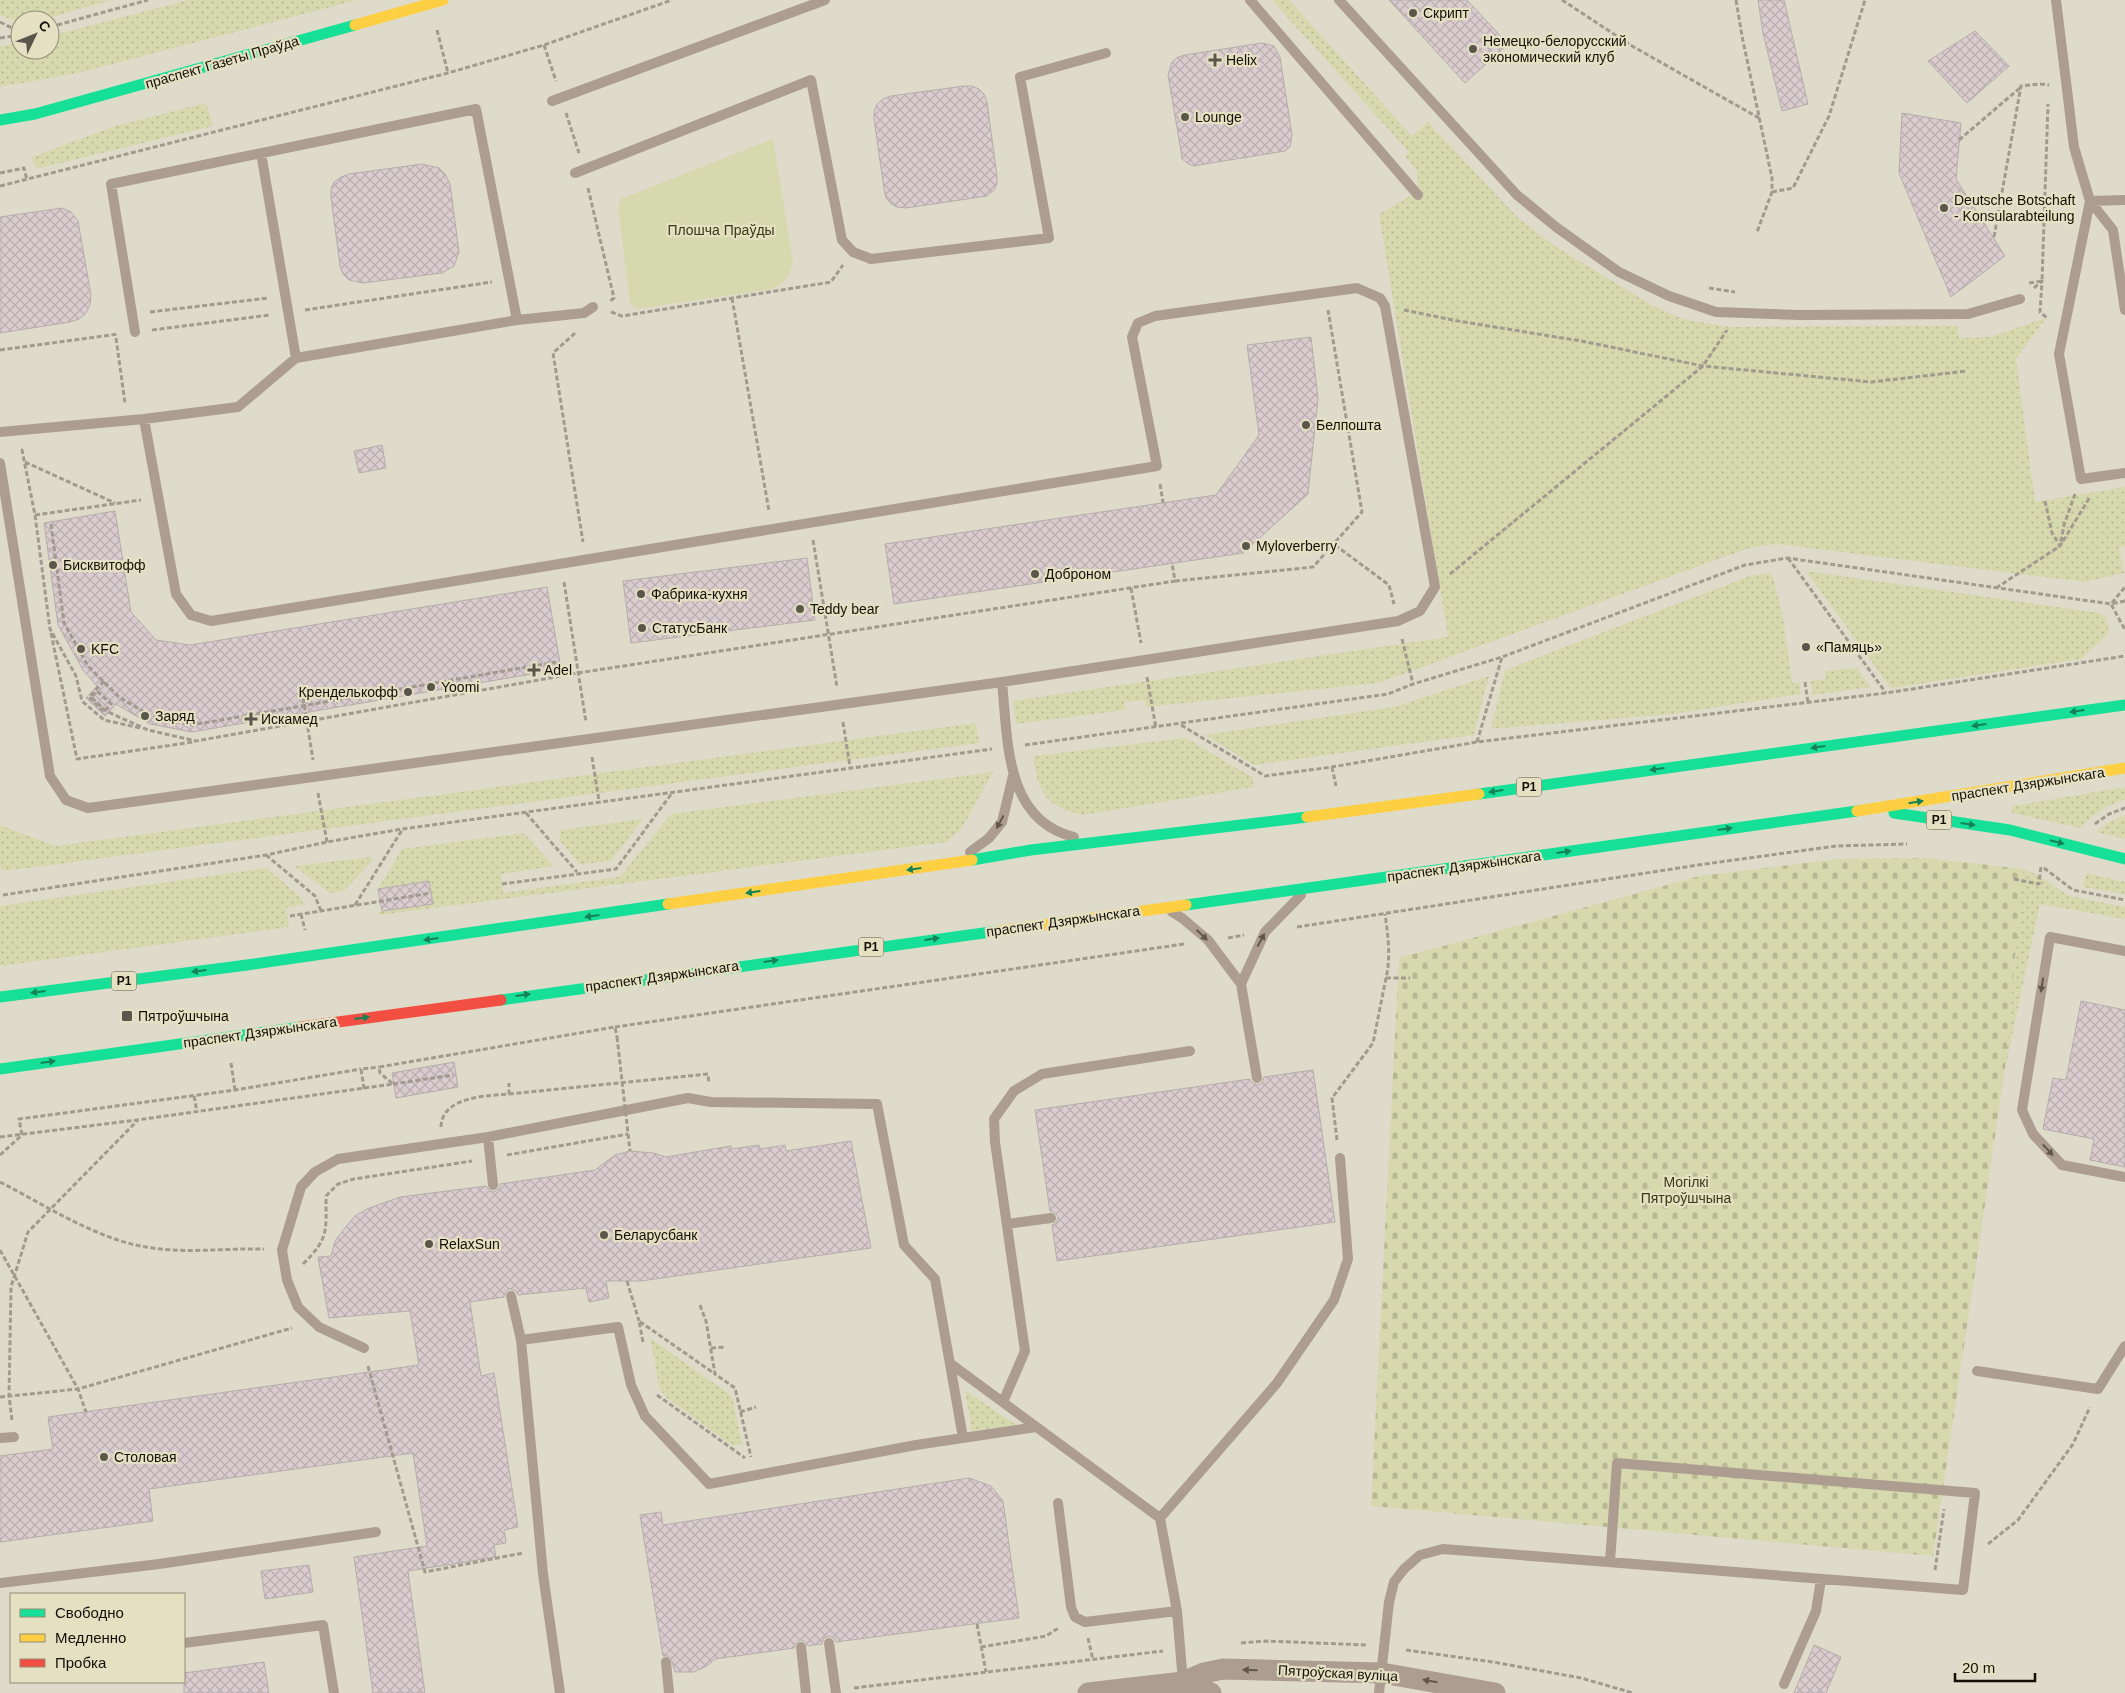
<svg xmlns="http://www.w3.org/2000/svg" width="2125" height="1693" viewBox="0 0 2125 1693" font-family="Arial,sans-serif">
  <defs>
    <pattern id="grass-dots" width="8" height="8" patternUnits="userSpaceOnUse" patternTransform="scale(1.25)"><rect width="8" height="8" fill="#d6d8ad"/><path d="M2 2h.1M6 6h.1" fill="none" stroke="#b7b893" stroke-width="1.8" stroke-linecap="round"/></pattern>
    <pattern id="cemetery-stones" width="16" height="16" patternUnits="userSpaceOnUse" patternTransform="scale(1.25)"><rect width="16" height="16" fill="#d6d8ad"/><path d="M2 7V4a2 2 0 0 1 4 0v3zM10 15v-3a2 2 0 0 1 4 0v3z" fill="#b7b893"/></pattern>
    <pattern id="building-cross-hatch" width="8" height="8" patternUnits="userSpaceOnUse" patternTransform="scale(1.25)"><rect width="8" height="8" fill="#dbcccf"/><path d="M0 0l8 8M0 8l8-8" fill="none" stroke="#bbaeb0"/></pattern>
  </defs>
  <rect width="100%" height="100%" fill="#dedbcb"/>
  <path fill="url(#grass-dots)" d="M0 0H111L42 20H20V23L0 15Z
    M189 0H357L78 73 0 87V46L20 43V50H50V36Z
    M1272 0H1289L1412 136 1428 122 1519 219 1558 248 1653 306 1683 319 1729 327 1957 326 1959 338 1990 337 2046 318 2016 359 2035 502 2125 487V546L2119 548 2124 573 2085 582 1776 544 1749 548 1378 683 1146 707 1145 700 1124 702 1125 710 1016 724 1013 701 1448 637 1379 214 1419 191 1417 171 1405 156 1409 152Z
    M206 103 213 126 40 168 35 166 32 157 115 126Z
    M1806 571 2099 613 2106 617 2109 631 2106 636 2081 659 1891 688Z
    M1772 573 1783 617 1792 683 1799 682 1801 694 1672 714 1491 729 1505 670 1752 575Z
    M1857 668 1870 687 1813 695 1811 681 1826 679 1825 671Z
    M1489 676 1474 735 1254 765 1205 735 1394 707Z
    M976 723 979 743 5 871 0 868V825L56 846Z
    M1186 738 1252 777 1254 787 1082 815C1046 806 1038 793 1033 756Z
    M993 772 962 828 947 842 379 915 378 912 433 904 429 882 378 889 402 849 524 833 554 866 501 874 503 893 620 877 671 814Z
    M2125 787V800C2107 804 2093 815 2080 828L2013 813 2011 811 2013 806Z
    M2125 815V839L2096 832 2109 822Z
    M643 819 611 861 580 864 559 840 561 830Z
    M372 857V861L344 891 330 893 294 866Z
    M267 868 302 899 303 905 286 908 289 927 0 966V906Z
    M2023 869 2038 875 2069 896 2125 907V919L2040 904 2005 1069Z
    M2086 873 2125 882V894L2083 887Z
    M650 1338 732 1396 742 1444 733 1446 667 1398 660 1390Z
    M965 1390 1016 1425 972 1431Z"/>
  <path fill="url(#cemetery-stones)" d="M1927 858 2023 869 2005 1069 1933 1556 1371 1506 1399 958 1700 876 1838 859Z"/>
  <path fill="#d6d8ad" d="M773 139 793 262C789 276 785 283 772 289L636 309 630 303 618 207 621 199Z"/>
  <path fill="url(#building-cross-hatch)" stroke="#b4aeaa" d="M1389 0H1467L1508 44 1465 83Z
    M1758 0H1784L1808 104 1782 111 1763 33Z
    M1975 31 2009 66 1967 103 1928 61Z
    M1262 43 1274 46 1280 57 1292 135 1290 147 1285 151 1199 165 1193 166 1187 163 1182 159 1181 151 1168 75 1172 62 1178 57 1185 55Z
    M964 86H972L979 89 984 94 987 102 997 176V184L994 190 987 196 906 208 897 207 891 204 886 198 884 189 874 119V112L877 104 883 99 891 96Z
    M1902 113 1961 123 1956 179 2005 256 1951 297 1899 173Z
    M422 164 439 168 445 174 450 184 459 252 454 266 442 273 363 283 349 280 343 274 340 266 331 197V189L334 182 341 177 349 174Z
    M62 208 71 212 78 221 91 295 90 305 86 313 79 319 70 322 0 333V217Z
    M1311 337 1318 399 1308 494 1243 553 894 604 885 544 1216 495 1259 435 1247 345Z
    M382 445 386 468 359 473 354 451Z
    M115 511 131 612 156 640 190 645 547 587 561 669 192 732 150 724 116 704 105 716 86 698 97 686 83 670 58 625 44 523Z
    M807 558 815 620 631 643 623 581Z
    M429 881 433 904 382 911 378 889Z
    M2081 1001 2125 1010V1167L2090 1160 2094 1139 2043 1129 2053 1078 2066 1080Z
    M454 1062 458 1087 396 1098 392 1073Z
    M1313 1070 1335 1222 1057 1261 1052 1225 1057 1221 1058 1217 1054 1212 1050 1211 1035 1110 1250 1079 1252 1083 1258 1085 1262 1083 1264 1077Z
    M851 1141 871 1248 641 1281H606L609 1298 589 1302 586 1288 518 1295 516 1291 510 1289 506 1291 504 1297 470 1302 481 1376 494 1373 518 1527 504 1530 506 1543 494 1545 496 1557 408 1571 425 1693H373L354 1557 427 1546 413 1453 149 1489 153 1521 0 1542V1456L53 1449 48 1417 419 1365 410 1311 329 1318 318 1257 331 1256 335 1241 344 1229 355 1216 367 1209 400 1197 486 1186 490 1191 494 1192 499 1188 500 1184 595 1170 615 1155 630 1151 653 1153 666 1157 731 1146 732 1149 759 1145 760 1149 785 1145 786 1151Z
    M969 1478 991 1486 1003 1501 1019 1618 836 1642 834 1638 829 1636 824 1638 822 1644 808 1646 804 1641 800 1640 795 1644 794 1648 715 1659 707 1666 694 1672H675L671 1658 668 1656H663L640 1515 661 1512 663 1525Z
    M309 1565 313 1592 265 1599 261 1571Z
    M1814 1645 1841 1657 1826 1693H1794Z
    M264 1662 269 1693H184V1673Z"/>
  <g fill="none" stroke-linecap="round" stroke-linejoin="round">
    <path stroke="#a39a8f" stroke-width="3" stroke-dasharray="5 2.5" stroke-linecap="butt" d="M1562 0 1632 46 1759 118
      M1736 0 1742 36 1772 178V192L1757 232
      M0 22 20 32
      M50 27 148 0
      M437 30 448 73
      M0 38 20 35
      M544 45 556 81
      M566 113 579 153
      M1959 140 2021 87
      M0 173 24 168 27 180
      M0 186 448 73 544 45 672 0
      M588 188 614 298 609 302
      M1772 192 1793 188 1829 116 1865 0
      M1994 237 2021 86 2039 84 2049 85
      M2029 283 2042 281 2048 104
      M1709 288 1735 292
      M2034 288 2042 281 2040 312 2047 318
      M732 298 769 511
      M305 310 492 282
      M1404 310 1458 321 1581 341 1703 366 1871 382 1967 371
      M150 312 268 298
      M611 312 622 316 831 282 843 265
      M152 330 270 315
      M575 333 553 353 583 542
      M116 338 125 403
      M0 350 118 334
      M21 450H22L35 515 50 629 76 676 82 701 104 720 140 728
      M25 462 115 503
      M1160 484 1163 503
      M2045 501 2052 533 2060 546 2064 525 2075 494
      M35 515 141 500
      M51 524 64 623 88 666 119 697 153 717 192 725 556 662
      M813 540 837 687
      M1335 545 1389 585 1394 604
      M1788 558 1886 693
      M1450 574 1703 366 1727 330
      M1175 581 1313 567 1362 512 1328 310
      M564 582 586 722
      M1131 588 1141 643
      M1996 588 2060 546 2090 497
      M2125 601 2111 604 2125 630
      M51 633 77 759 193 742
      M1402 639 1413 684
      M1147 677 1156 728
      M104 681 89 697 104 712 111 704 97 691 91 697 105 710 108 712 148 730 196 741 578 673 1175 581 1172 563
      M1805 682 1808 703
      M303 698 313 760
      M843 722 850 767
      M1181 725 1265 776 1332 767 1477 742 1886 693 2125 656
      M1477 742 1502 657
      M1025 745 1388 694 1413 684 1502 657 1745 565 1787 558 2111 604 2125 587
      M592 757 599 801
      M1332 767 1336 786
      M318 793 327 842
      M526 813 577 872
      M2095 824 2109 814 2125 808
      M266 855 315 896 321 911
      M2044 868 2073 890 2125 900
      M2014 879 2039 884 2041 866
      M502 884 616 869 672 793
      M3 895 266 855 327 842 402 829 992 749
      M355 905 402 830
      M301 914 305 930
      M290 916 431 893
      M1297 927 1698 865 1836 846 1907 844
      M1228 938 1244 935
      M1386 978H1410
      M615 1027 1184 944
      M231 1063 235 1090
      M393 1084 453 1075
      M364 1089 361 1069 379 1067
      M509 1094 708 1074 709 1084
      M194 1096 197 1112
      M441 1127C442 1096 487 1096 509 1094V1083
      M0 1137 137 1120 393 1084 380 1073 379 1067 615 1027 617 1037
      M1337 1140 1332 1098 1373 1043 1386 978C1391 957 1388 935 1385 914
      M0 1155 22 1135 19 1119 235 1090 361 1069
      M507 1155 628 1134
      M0 1182C45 1205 96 1239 146 1247 185 1254 225 1248 264 1249
      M0 1250 78 1389 86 1412
      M303 1264C329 1238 326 1232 326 1196L338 1184 354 1179 472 1161
      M627 1281 639 1321
      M700 1305 706 1321 715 1374 735 1388 751 1457
      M643 1342 639 1321 715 1374
      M711 1348 726 1347
      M368 1366 425 1572 523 1553
      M657 1395 745 1458
      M0 1397 78 1389 292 1328
      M740 1412 756 1407
      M12 1420 9 1396 11 1287 28 1232 137 1121
      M1988 1544 2018 1520 2073 1444 2090 1407
      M1935 1570 1944 1509
      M977 1624 986 1672
      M1088 1638 1093 1660
      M1241 1643 1265 1641 1367 1645
      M981 1647 1046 1636 1060 1627
      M1406 1650 1493 1662 1581 1678 1633 1693
      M854 1688 1163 1651"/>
    <path stroke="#ad9d91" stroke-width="10" d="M1250 0 1418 195
      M1339 0 1517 195 1556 227 1619 272 1669 296 1716 312 1799 315 1968 314 2020 299
      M2056 0 2074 147 2090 201 2113 230 2125 310
      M552 101 825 0
      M261 153 296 358
      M575 173 811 80 842 240 853 252 871 259 1049 238 1020 77 1106 53
      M2125 200 2090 201 2059 354 2081 479 2125 473
      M135 332 111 184 476 109 517 320
      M0 432 144 419 238 407 296 358 517 320 584 313 593 307
      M0 463 50 776 66 800 88 808 1002 682 1398 621 1420 611 1435 587 1385 306 1380 298 1357 288 1155 316 1138 323 1132 337 1157 466 211 621 191 615 176 594 144 419
      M1002 682C1008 739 1004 820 1074 837
      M970 852 989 838 1002 822 1013 776
      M1172 912 1182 918 1208 940 1241 984 1257 1078
      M2125 951 2050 937 2022 1110 2033 1134 2062 1165 2125 1177
      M1241 984 1265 932 1301 895
      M488 1137 493 1185
      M1007 1224 1051 1218
      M511 1296 521 1340
      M364 1348 319 1327 298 1307 287 1280 282 1250 301 1187 315 1172 338 1159 488 1137 688 1098 711 1102 877 1104 904 1245 935 1279 963 1438
      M951 1364 1160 1518 1177 1611 1183 1682
      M1977 1371 2098 1389 2125 1346
      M1003 1402 1025 1351 995 1142 994 1119 1014 1091 1042 1074 1190 1051
      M0 1438 14 1437
      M1058 1503 1071 1607 1075 1617 1085 1622 1177 1611
      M1160 1518 1277 1383 1334 1300 1348 1259 1340 1158
      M0 1583 159 1564 376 1532
      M184 1643 323 1625 334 1693
      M829 1643 836 1693
      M801 1647 806 1693
      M666 1662 669 1693
      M1784 1684 1816 1611 1821 1579
      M560 1693 543 1574 521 1340 618 1327 631 1385 645 1416 709 1484 916 1445 1036 1427
      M1379 1693 1389 1602 1394 1582 1404 1569 1420 1555 1443 1549 1963 1590 1975 1493 1617 1463 1610 1562"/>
    <path stroke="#ad9d91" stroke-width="21" d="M1183 1682 1211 1693
      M1088 1693 1183 1682 1204 1673 1223 1669 1382 1673 1495 1693"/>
    <path stroke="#16e098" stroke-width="11" d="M0 120 35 114 355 25
      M1479 794 2125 705
      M1894 813 2010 830 2125 859
      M972 860 1031 850 1307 817
      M1186 905 1857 811
      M0 997 247 965 668 904
      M501 1000 998 931
      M0 1069 301 1027"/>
    <path stroke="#ffcf43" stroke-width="11" d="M355 25 443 0
      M1857 811 2125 768
      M1307 817 1479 794
      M668 904 972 860
      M998 931 1186 905"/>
    <path stroke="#f24e42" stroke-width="11" d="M301 1027 501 1000"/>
    <path stroke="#a39a8f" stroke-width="3" stroke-dasharray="5 2.5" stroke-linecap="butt" d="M617 1037 630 1151"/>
  </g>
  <defs><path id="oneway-solid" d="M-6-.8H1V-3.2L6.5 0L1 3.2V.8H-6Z" transform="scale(1.25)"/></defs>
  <g fill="#148256">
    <use href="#oneway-solid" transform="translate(2077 711) rotate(172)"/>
    <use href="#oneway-solid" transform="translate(1979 725) rotate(172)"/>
    <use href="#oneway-solid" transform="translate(1818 747) rotate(172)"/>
    <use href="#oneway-solid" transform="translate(1657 769) rotate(172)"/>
    <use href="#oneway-solid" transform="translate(1496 791) rotate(172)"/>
    <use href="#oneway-solid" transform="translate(1916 802) rotate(-9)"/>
    <use href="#oneway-solid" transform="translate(1968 824) rotate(8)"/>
    <use href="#oneway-solid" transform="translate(1725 829) rotate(-8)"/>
    <use href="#oneway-solid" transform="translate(2057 842) rotate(14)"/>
    <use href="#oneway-solid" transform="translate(1564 852) rotate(-8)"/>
    <use href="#oneway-solid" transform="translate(914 869) rotate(172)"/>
    <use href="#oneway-solid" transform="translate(753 892) rotate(172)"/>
    <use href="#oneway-solid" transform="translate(592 916) rotate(172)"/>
    <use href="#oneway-solid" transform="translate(431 939) rotate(172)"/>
    <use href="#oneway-solid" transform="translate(932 939) rotate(-8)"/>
    <use href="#oneway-solid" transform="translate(771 961) rotate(-8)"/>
    <use href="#oneway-solid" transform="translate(199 971) rotate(173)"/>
    <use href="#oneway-solid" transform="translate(38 992) rotate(173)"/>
    <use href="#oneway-solid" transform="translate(523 995) rotate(-8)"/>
    <use href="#oneway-solid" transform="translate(362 1018) rotate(-8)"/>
    <use href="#oneway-solid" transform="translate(48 1062) rotate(-8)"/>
  </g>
  <g fill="#60564c">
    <use href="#oneway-solid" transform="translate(1000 822) rotate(118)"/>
    <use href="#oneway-solid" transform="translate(1202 935) rotate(44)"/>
    <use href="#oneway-solid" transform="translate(1261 940) rotate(-62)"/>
    <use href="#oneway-solid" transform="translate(2042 985) rotate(99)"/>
    <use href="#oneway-solid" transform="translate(2048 1150) rotate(47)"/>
    <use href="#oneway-solid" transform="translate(1250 1670) rotate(-179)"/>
    <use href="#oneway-solid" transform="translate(1430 1681) rotate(-170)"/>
  </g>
  <g fill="#59564b" stroke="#e6e0c3" stroke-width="2">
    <circle cx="1413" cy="13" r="5"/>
    <circle cx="1473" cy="49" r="5"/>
    <path d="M1212.5 52.5h5v5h5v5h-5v5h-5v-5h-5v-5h5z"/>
    <circle cx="1185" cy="117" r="5"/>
    <circle cx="1944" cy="208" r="5"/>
    <circle cx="1306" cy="425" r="5"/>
    <circle cx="1246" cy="546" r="5"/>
    <circle cx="53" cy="565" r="5"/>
    <circle cx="1035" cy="574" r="5"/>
    <circle cx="641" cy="594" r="5"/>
    <circle cx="800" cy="609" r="5"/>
    <circle cx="642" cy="628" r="5"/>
    <circle cx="1806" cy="647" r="5"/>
    <circle cx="81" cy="649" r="5"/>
    <path d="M531.5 662.5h5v5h5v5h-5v5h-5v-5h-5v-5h5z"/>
    <circle cx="431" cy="687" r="5"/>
    <circle cx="408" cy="692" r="5"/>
    <circle cx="145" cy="716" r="5"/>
    <path d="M248.5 711.5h5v5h5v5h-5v5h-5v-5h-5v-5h5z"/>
    <rect x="121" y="1010" width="12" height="12" rx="2.5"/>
    <circle cx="604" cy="1235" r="5"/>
    <circle cx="429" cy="1244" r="5"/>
    <circle cx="104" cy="1457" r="5"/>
  </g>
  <g text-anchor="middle" stroke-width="4.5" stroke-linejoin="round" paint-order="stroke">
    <g fill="#e6e0c3" stroke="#524e3f" stroke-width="1">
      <rect x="1516.5" y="777.5" width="25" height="19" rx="4"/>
      <rect x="1926.5" y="810.5" width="25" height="19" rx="4"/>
      <rect x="858.5" y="937.5" width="25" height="19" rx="4"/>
      <rect x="111.5" y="971.5" width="25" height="19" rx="4"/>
    </g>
    <g font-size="12" font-weight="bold" fill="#120f06">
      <text x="1529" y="791">Р1</text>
      <text x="1939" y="824">Р1</text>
      <text x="871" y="951">Р1</text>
      <text x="124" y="985">Р1</text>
    </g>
    <g font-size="14" fill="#120f06" stroke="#e6e0c3" text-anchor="start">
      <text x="1423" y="18">Скрипт</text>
      <text x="1483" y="46">Немецко-белорусский<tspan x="1483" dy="16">экономический клуб</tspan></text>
      <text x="1226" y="65">Helix</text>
      <text x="1195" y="122">Lounge</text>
      <text x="1954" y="205">Deutsche Botschaft<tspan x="1954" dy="16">- Konsularabteilung</tspan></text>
      <text x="1316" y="430">Белпошта</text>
      <text x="1256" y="551">Myloverberry</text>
      <text x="63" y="570">Бисквитофф</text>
      <text x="1045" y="579">Доброном</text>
      <text x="651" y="599">Фабрика-кухня</text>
      <text x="810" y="614">Teddy bear</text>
      <text x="652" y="633">СтатусБанк</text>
      <text x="1816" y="652">«Памяць»</text>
      <text x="91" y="654">KFC</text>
      <text x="544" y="675">Adel</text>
      <text x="441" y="692">Yoomi</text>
      <text x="398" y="697" text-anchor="end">Кренделькофф</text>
      <text x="155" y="721">Заряд</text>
      <text x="261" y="724">Искамед</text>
      <text x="138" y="1021">Пятроўшчына</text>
      <text x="614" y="1240">Беларусбанк</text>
      <text x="439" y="1249">RelaxSun</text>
      <text x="114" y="1462">Столовая</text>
    </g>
    <g font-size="14" fill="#120f06" stroke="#e6e0c3">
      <text transform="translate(222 62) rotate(-16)" y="5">праспект Газеты Праўда</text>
      <text transform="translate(2028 784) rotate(-9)" y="5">праспект Дзяржынскага</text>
      <text transform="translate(1464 866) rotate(-8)" y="5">праспект Дзяржынскага</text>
      <text transform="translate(1063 921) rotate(-8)" y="5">праспект Дзяржынскага</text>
      <text transform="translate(662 976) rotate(-8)" y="5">праспект Дзяржынскага</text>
      <text transform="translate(260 1032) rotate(-8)" y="5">праспект Дзяржынскага</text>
      <text transform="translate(1338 1673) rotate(3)" y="5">Пятроўская вуліца</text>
    </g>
    <g font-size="14" fill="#373915" stroke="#e6e0c3">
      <text x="721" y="235">Плошча Праўды</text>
      <text x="1686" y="1187">Могілкі<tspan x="1686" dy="16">Пятроўшчына</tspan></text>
    </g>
  </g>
  <rect x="10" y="1593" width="175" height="90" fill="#e6e0c3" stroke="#918c77"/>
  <rect x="20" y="1609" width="25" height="8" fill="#16e098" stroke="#918c77"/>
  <text x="55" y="1618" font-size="15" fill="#120f06">Свободно</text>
  <rect x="20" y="1634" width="25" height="8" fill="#ffcf43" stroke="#918c77"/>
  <text x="55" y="1643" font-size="15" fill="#120f06">Медленно</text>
  <rect x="20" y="1659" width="25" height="8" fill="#f24e42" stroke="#918c77"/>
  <text x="55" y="1668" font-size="15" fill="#120f06">Пробка</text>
  <g transform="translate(35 35) rotate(47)"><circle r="24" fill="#e6e0c3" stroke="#918c77"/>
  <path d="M0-4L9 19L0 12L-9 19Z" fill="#59564b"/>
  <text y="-8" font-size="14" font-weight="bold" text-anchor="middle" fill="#120f06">С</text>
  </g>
  <path d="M1955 1673v8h80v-8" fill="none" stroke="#120f06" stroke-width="2.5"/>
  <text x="1962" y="1673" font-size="15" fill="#120f06" stroke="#e6e0c3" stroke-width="4" paint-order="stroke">20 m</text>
</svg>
